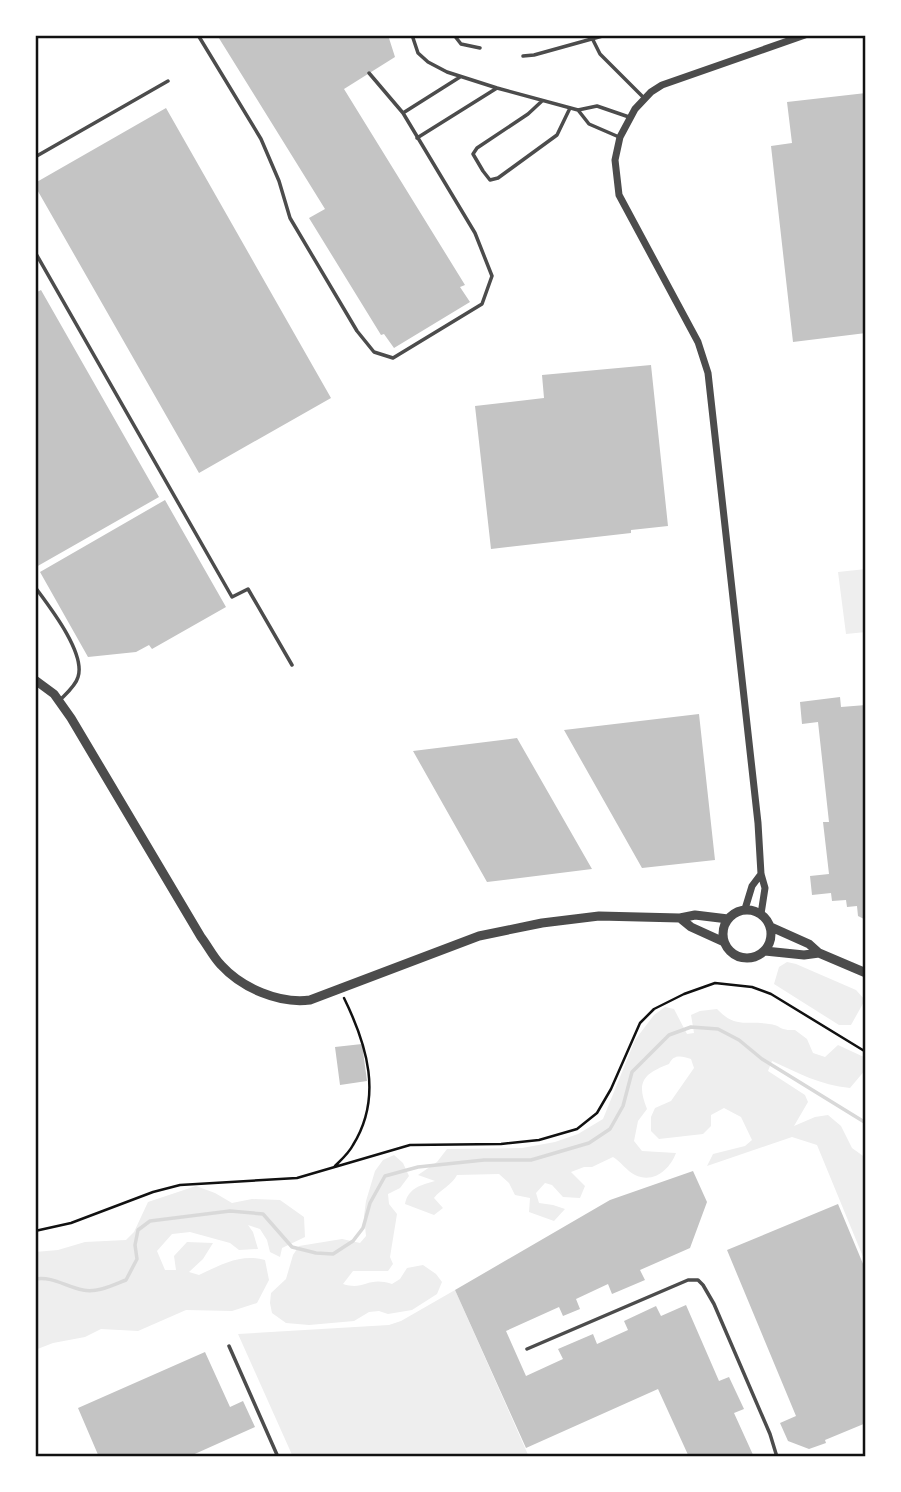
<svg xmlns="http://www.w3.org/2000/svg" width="901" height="1492" viewBox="0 0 901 1492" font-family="'Nunito Sans',sans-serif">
  <rect width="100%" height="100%" fill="#fff"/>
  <path fill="#eee" d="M866 569V632L846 634 838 572Z
    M787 962 796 964 856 990 865 1000 851 1025H839L774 984 779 967Z
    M665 1007 674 1009 687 1034 694 1033 691 1015 700 1011 717 1009C736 1029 745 1020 769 1024 781 1025 779 1031 795 1030L807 1039 813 1053 825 1057 838 1045 866 1058V1069L850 1088C820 1085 798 1073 772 1061L768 1071 805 1095 808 1102 794 1126 815 1117 828 1115 841 1126 852 1148 866 1158V1264L817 1145 792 1137 707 1166 713 1154 745 1146 752 1140 741 1117 724 1108 711 1115V1126L703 1134 659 1139 651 1131V1117L655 1108 671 1101 694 1068 691 1059C681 1056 674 1054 669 1064 643 1074 636 1082 647 1109L638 1121 634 1141 642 1151 676 1153C670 1169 654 1184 635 1175 627 1171 621 1162 613 1157L592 1167H584L571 1172 585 1186 580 1198 563 1197 552 1185 545 1183 536 1193 539 1203 553 1205 565 1209 554 1221 529 1212 530 1198 515 1195 509 1183 499 1174 457 1175C452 1185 441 1189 434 1198L443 1208 434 1215 405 1204C408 1188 421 1185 435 1181L418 1175 437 1162 447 1149 522 1148 555 1142 578 1134 603 1119 635 1040 654 1015Z
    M394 1155 403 1163 409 1176 400 1188 388 1194 389 1204 397 1214 390 1257 393 1264 388 1271H353L343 1284C365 1291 367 1276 392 1284L400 1279 407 1268 423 1265 436 1274 442 1282 437 1294 412 1310 388 1314 379 1311 369 1312 354 1321 309 1325 286 1323 272 1313 270 1303 271 1293 286 1279 293 1255 299 1246 342 1239 360 1243 366 1236 364 1216 366 1201 375 1171 383 1160Z
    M196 1186 215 1193 232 1203 252 1199 280 1200 304 1217 305 1237 282 1248 280 1257 270 1252 267 1240 260 1229 248 1225 253 1232 258 1249 239 1250 230 1243 190 1232 172 1234 157 1251 165 1270H176L174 1256 187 1242 213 1243 203 1259 189 1272 199 1275C220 1265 241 1253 265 1260L269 1280 257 1303 232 1311 186 1310 138 1331 101 1329 85 1337 53 1343 35 1350V1252L58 1250 85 1242 126 1240 134 1232 148 1202Z
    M455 1290 529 1457H293L238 1334 389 1325 401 1321Z"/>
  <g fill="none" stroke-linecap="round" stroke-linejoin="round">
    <path stroke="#d9d9d9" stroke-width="3.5" d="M35 1279C53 1276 66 1287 83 1290 98 1293 113 1285 126 1280L137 1259 135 1245 138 1230 150 1221 230 1211 263 1214 292 1247 316 1253 333 1254 353 1241 363 1228 370 1203 385 1176 418 1167 484 1160H531L589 1143 610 1129 623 1106 632 1072 669 1035 691 1027 718 1029 739 1040 762 1059 866 1123"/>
  </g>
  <path fill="#c4c4c4" d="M217 35H388L395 57 344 89 465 285 460 287 470 302 394 348 384 334 381 335 309 218 325 209Z
    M866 93V333L793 342 771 146 792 143 787 102Z
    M166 108 331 398 199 473 35 186V183Z
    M41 290 159 497 36 567 35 293Z
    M651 365 668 526 631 530V533L491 549 475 406 544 398 542 375Z
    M165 500 226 607 152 649 149 645 136 652 88 657 40 572Z
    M840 697 841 707 866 705V920L858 916 857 906 847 907 846 900 832 901 831 893 812 895 810 876 829 874 823 822H829L818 722 802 724 800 702Z
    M699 714 715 860 642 868 564 730Z
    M517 738 592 869 487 882 413 751Z
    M362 1044 367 1081 340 1085 335 1047Z
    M693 1171 707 1202 690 1248 640 1270 645 1280 612 1294 608 1284 576 1299 580 1309 563 1316 559 1307 506 1331 526 1376 563 1359 558 1349 593 1334 597 1344 628 1330 624 1321 656 1306 661 1316 686 1305 719 1381 729 1377 744 1409 734 1413 754 1457H689L658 1389 526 1448 455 1290 610 1200Z
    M838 1204 866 1271V1423L825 1440 826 1443 809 1449 788 1441 780 1423 796 1416 727 1250Z
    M205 1352 230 1407 243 1401 255 1427 188 1457H99L78 1408Z"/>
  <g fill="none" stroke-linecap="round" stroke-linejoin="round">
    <path stroke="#111" stroke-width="2.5" d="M335 1166C341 1160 349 1153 353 1145 383 1097 367 1045 344 998
      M35 1231 71 1223 153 1192 180 1185 297 1178 410 1145 501 1144 539 1140 577 1129 597 1113 611 1089 640 1023 654 1009 684 994 715 983 752 987 771 994 866 1052"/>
    <path stroke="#4c4c4c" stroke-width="3.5" d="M198 35 261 139 279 181 290 218 357 331 374 352 393 358 482 304 492 276 475 233 403 113 369 73
      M412 35 418 53 428 62 447 72 497 88 578 110 597 106 629 117
      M454 35 461 44 480 48
      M593 40 600 54 644 98
      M523 56 534 55 606 35
      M542 101 528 114 477 148 473 154 483 171 490 180 498 178 557 135 570 108
      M578 110 589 124 619 137
      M403 113 460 77
      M417 138 497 88
      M35 157 168 81
      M35 252 232 597 248 589 292 665
      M35 587C49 606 86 653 78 677 76 685 67 693 61 699
      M229 1346 278 1457
      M527 1349 688 1280H698L703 1285 714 1304 770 1434 777 1457"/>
    <path stroke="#4c4c4c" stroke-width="7" d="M745 909 752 886 761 874
      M761 914 765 888 761 874 758 823 708 373 698 342 619 195 615 160 620 137 635 109 651 92 662 85 805 35"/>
    <path stroke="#4c4c4c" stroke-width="9" d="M35 680 54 694 71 718 201 937C208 946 213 957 221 965 242 988 279 1004 310 1000L479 936 542 923 599 916 680 918 695 915 728 919
      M723 934a24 24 0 1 1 48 0a24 24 0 1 1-48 0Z
      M680 918 691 927 724 942
      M771 927 809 944 819 953 866 973
      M765 951 804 955 819 953"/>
  </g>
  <rect width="901" height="1492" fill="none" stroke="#ffffff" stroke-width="74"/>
  <rect x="37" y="37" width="827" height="1418" fill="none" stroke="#111" stroke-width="2.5"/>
</svg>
